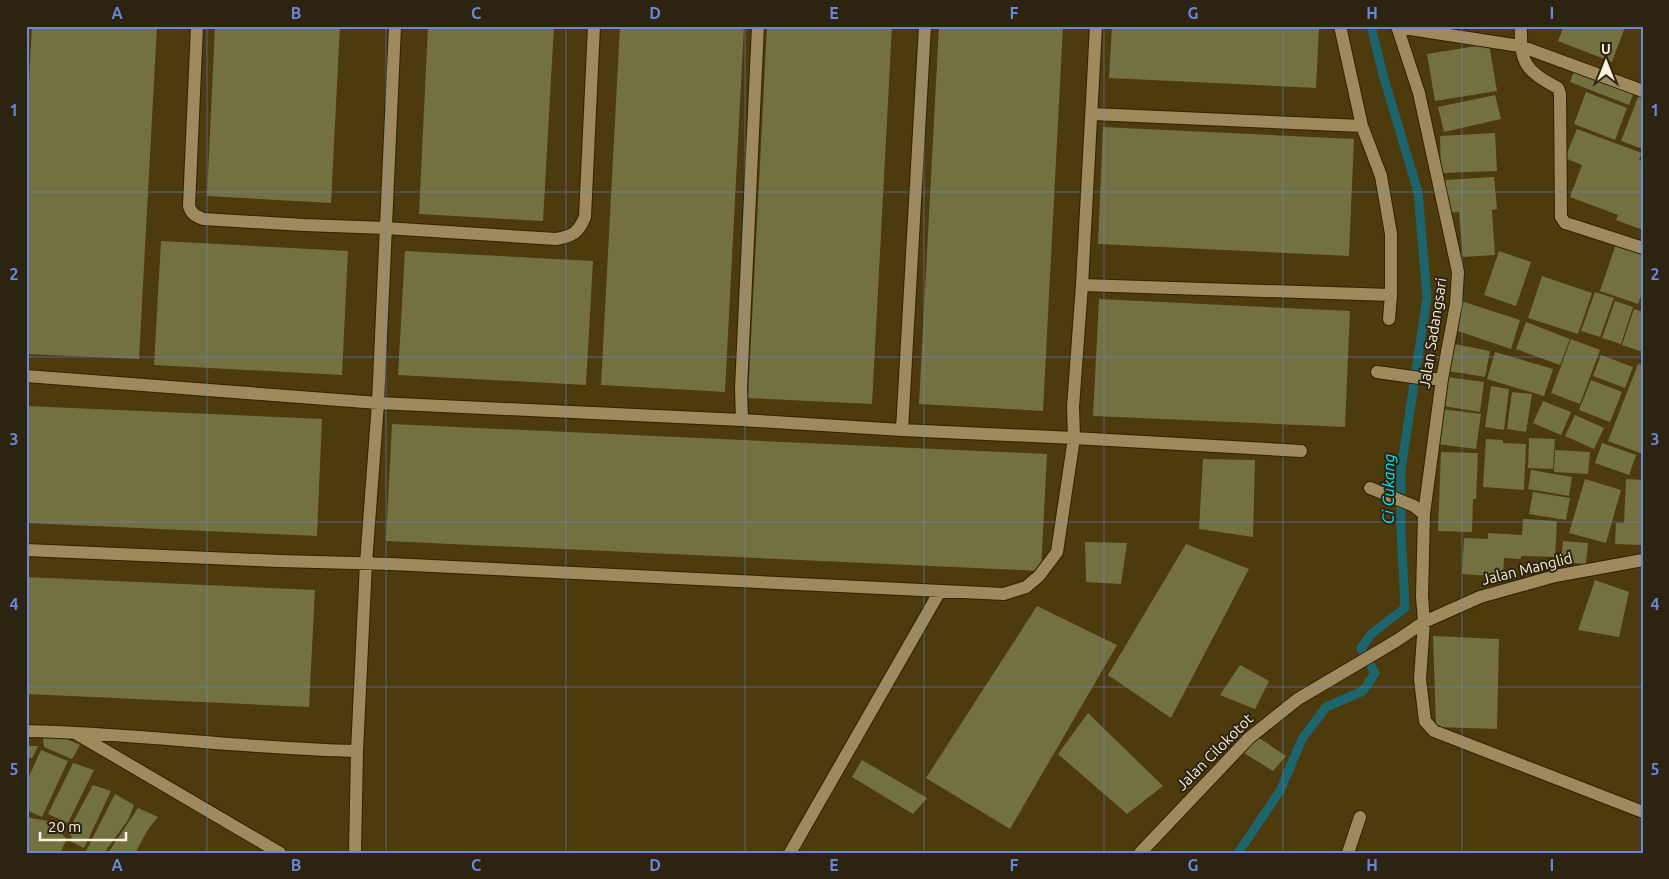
<svg xmlns="http://www.w3.org/2000/svg" width="1669" height="879" viewBox="0 0 1669 879" font-family="Ubuntu,sans-serif">
  <rect width="100%" height="100%" fill="#4d3a0d"/>
  <g fill="none" stroke-linecap="round" stroke-linejoin="round">
    <path stroke="#1d656d" stroke-width="9" d="M1238 853 1280 791 1302 739 1326 707 1363 691 1375 673 1361 648 1372 633 1405 608 1401 530V470L1427 297 1418 192 1383 75 1371 26"/>
  </g>
  <path fill="#737042" d="M32 26H157L139 359 26 354V137Z
    M215 26H340L331 203 207 196Z
    M428 26H554L543 221 419 214Z
    M620 26H744L725 392 601 385Z
    M767 26H892L872 404 748 398Z
    M939 26H1063L1043 411 919 404Z
    M1112 26H1284L1319 28 1316 88 1109 78Z
    M1564 26H1622L1625 27 1612 62 1558 41Z
    M1489 44 1497 91 1435 101 1427 54Z
    M1575 69 1634 92 1629 105 1570 82Z
    M1586 92 1627 108 1615 140 1574 124Z
    M1640 92 1643 93V149L1621 141Z
    M1495 95 1501 119 1444 132 1438 107Z
    M1103 127 1354 139 1349 256 1098 244Z
    M1577 129 1642 153 1639 160 1643 161V230L1616 220 1618 215 1570 197 1582 165 1565 158Z
    M1495 133 1497 171 1441 173 1440 136Z
    M1494 177 1497 209 1492 210 1495 255 1463 257 1459 212 1447 213 1445 180Z
    M161 241 348 251 342 375 154 365Z
    M1616 244 1643 254V291L1638 304 1600 291Z
    M405 251 593 261 586 385 398 375Z
    M1499 251 1531 262 1516 306 1484 295Z
    M1542 276 1592 293 1578 334 1528 318Z
    M1595 292 1614 298 1600 337 1581 331Z
    M1099 299 1350 311 1345 427 1093 416Z
    M1461 301 1520 320 1511 349 1452 329Z
    M1615 301 1633 307 1621 344 1602 338Z
    M1634 309 1643 312V352L1622 345Z
    M1526 322 1570 339 1560 365 1516 349Z
    M1571 339 1600 350 1580 404 1551 393Z
    M1454 344 1490 351 1485 377 1448 371Z
    M1495 352 1553 369 1544 396 1487 379Z
    M1601 355 1633 367 1625 388 1593 376Z
    M1638 364 1643 365V454L1608 441Z
    M1447 377 1484 382 1480 412 1443 406Z
    M1591 380 1622 392 1610 422 1579 410Z
    M1491 386 1509 389 1504 430 1485 427Z
    M1512 392 1532 394 1526 432 1507 429Z
    M1543 401 1571 412 1561 435 1533 423Z
    M26 406 322 419 317 536 26 523Z
    M1442 409 1481 414 1476 449 1437 444Z
    M1575 415 1604 428 1594 449 1565 436Z
    M392 424 1047 454 1041 571 386 541Z
    M1529 438 1555 439 1553 469 1528 468Z
    M1486 439 1503 440V443L1526 444 1524 490 1483 487Z
    M1602 443 1636 455 1629 475 1595 463Z
    M1555 450 1590 452 1588 474 1554 472Z
    M1441 452 1478 453 1476 499H1473L1472 532 1438 531Z
    M1203 459 1255 460 1253 537 1199 529Z
    M1531 470 1572 477 1569 496 1528 489Z
    M1585 479 1621 490 1606 543 1569 533Z
    M1626 479 1643 480V545L1615 544 1616 523H1624Z
    M1533 492 1570 498 1566 520 1529 514Z
    M1523 519 1557 521 1555 557 1521 556V559L1504 558 1503 577 1462 574 1464 538 1488 539V533L1522 535Z
    M1563 541 1588 543 1586 564 1561 562Z
    M1085 542 1127 543 1121 584 1086 582Z
    M1186 544 1249 569 1171 718 1108 675Z
    M26 577 315 590 309 707 26 694Z
    M1595 580 1629 592 1619 637 1578 630Z
    M1037 606 1117 645 1010 829 926 778Z
    M1433 636 1499 639 1497 729 1436 727Z
    M1240 665 1269 681 1255 709 1220 695Z
    M1088 713 1163 786 1127 814 1058 754Z
    M51 732 80 745 72 759 44 747 43 739Z
    M1258 737 1286 756 1273 771 1244 753Z
    M26 746H38L32 758 26 757Z
    M41 750 68 761 42 817 26 810V783Z
    M862 760 927 798 913 814 852 777Z
    M73 763 94 770 68 823 48 814Z
    M93 785 111 791 84 848 70 841 72 836 67 833Z
    M115 794 134 805 128 820 104 853H85Z
    M138 808 158 817 149 828 135 853H108Z
    M26 817 48 821 67 839 60 853H26Z"/>
  <g fill="none" stroke-linecap="round" stroke-linejoin="round">
    <defs>
      <path id="minor" d="M197 26 189 206C191 214 196 216 203 219L304 225 386 228 556 239C573 236 578 233 585 217L594 26
        M1397 26 1419 93 1458 272 1456 304 1442 379 1424 514 1422 596 1424 622 1420 679 1425 721 1434 731 1643 812
        M1521 26C1520 64 1525 70 1558 88L1560 94 1561 217 1565 223 1572 225 1643 248
        M1397 27 1520 46 1643 91
        M1092 114 1362 126
        M1082 285 1391 295V234L1381 176 1362 126 1340 26
        M1389 319 1391 295
        M1377 372 1427 379H1442
        M26 376 378 403 742 420 902 430 1074 438 1301 451
        M742 420 741 388 758 26
        M902 430 925 26
        M1370 488 1414 506 1424 514
        M26 550 280 561 391 564 1004 594 1026 587 1039 576 1057 552 1074 438 1073 407 1082 285 1096 26
        M26 731C137 733 246 749 357 751
        M77 734 280 853
        M355 853 357 751 366 563 378 403 395 26
        M790 853 940 591
        M1140 853 1249 738 1298 699 1396 641 1424 622 1480 597 1555 576 1643 560
        M1348 853 1360 817"/>
    </defs>
    <use href="#minor" stroke="#302201" stroke-width="14"/>
    <use href="#minor" stroke="#9f8a5e" stroke-width="12"/>
  </g>
  <path fill="none" stroke="#6b87d9" stroke-width="1" stroke-opacity="0.55" d="M207 26V853M386 26V853M566 26V853M745 26V853M924 26V853M1104 26V853M1283 26V853M1462 26V853M26 192H1643M26 357H1643M26 522H1643M26 687H1643"/>
  <g text-anchor="middle" stroke-width="4" stroke-linejoin="round" paint-order="stroke">
    <g font-size="15" fill="#fcf1da" stroke="#2c2311">
      <text transform="translate(1433 333) rotate(-81)" y="5">Jalan Sadangsari</text>
      <text transform="translate(1527 569) rotate(-14)" y="5">Jalan Manglid</text>
      <text transform="translate(1215 752) rotate(-45)" y="5">Jalan Cilokotot</text>
    </g>
    <g font-size="16" font-style="italic" fill="#00eafd" stroke="#2c2311">
      <text transform="translate(1388 489) rotate(-89)" y="6">Ci Cukang</text>
    </g>
  </g>
  <rect width="1669" height="879" fill="none" stroke="#2c2311" stroke-width="55"/>
  <g transform="translate(1606 62)" stroke="#2c2311" stroke-width="4" paint-order="stroke">
  <path d="M0-4L9 19L0 12L-9 19Z" fill="#fcf1da"/>
  <text y="-8" font-size="14" font-weight="bold" text-anchor="middle" fill="#fcf1da">U</text>
  </g>
  <path d="M40 832v8h86v-8" fill="none" stroke="#fcf1da" stroke-width="2.5"/>
  <text x="48" y="832" font-size="15" fill="#fcf1da" stroke="#2c2311" stroke-width="4" paint-order="stroke">20 m</text>
  <rect x="28" y="28" width="1614" height="824" fill="none" stroke="#6b87d9" stroke-width="2"/>
  <g font-size="16" text-anchor="middle" font-weight="bold" fill="#6b87d9">
    <text x="117" y="19">A</text>
    <text x="296" y="19">B</text>
    <text x="476" y="19">C</text>
    <text x="655" y="19">D</text>
    <text x="834" y="19">E</text>
    <text x="1014" y="19">F</text>
    <text x="1193" y="19">G</text>
    <text x="1372" y="19">H</text>
    <text x="1552" y="19">I</text>
    <text x="14" y="116">1</text>
    <text x="1655" y="116">1</text>
    <text x="14" y="280">2</text>
    <text x="1655" y="280">2</text>
    <text x="14" y="445">3</text>
    <text x="1655" y="445">3</text>
    <text x="14" y="610">4</text>
    <text x="1655" y="610">4</text>
    <text x="14" y="775">5</text>
    <text x="1655" y="775">5</text>
    <text x="117" y="871">A</text>
    <text x="296" y="871">B</text>
    <text x="476" y="871">C</text>
    <text x="655" y="871">D</text>
    <text x="834" y="871">E</text>
    <text x="1014" y="871">F</text>
    <text x="1193" y="871">G</text>
    <text x="1372" y="871">H</text>
    <text x="1552" y="871">I</text>
  </g>
</svg>
